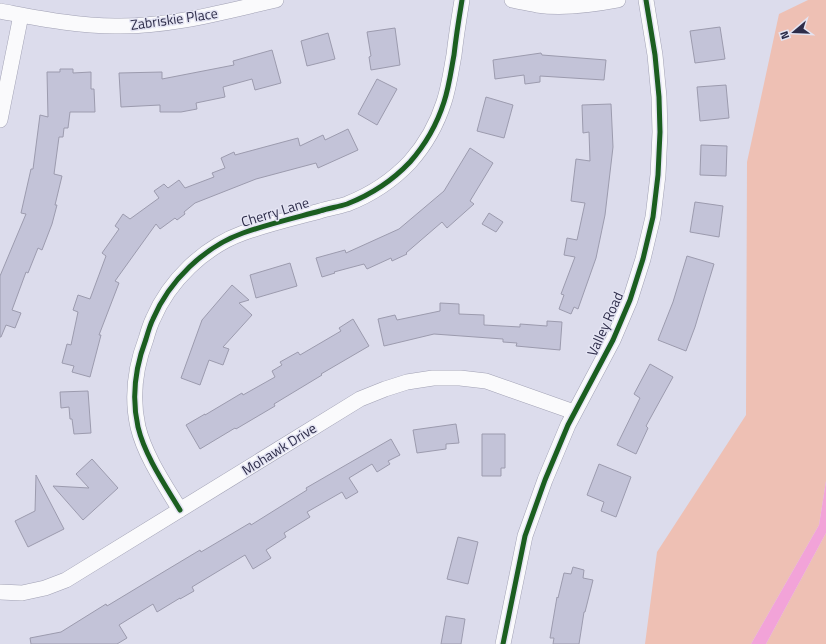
<svg xmlns="http://www.w3.org/2000/svg" width="826" height="644" viewBox="0 0 826 644" font-family="'Titillium Web',sans-serif">
  <rect width="100%" height="100%" fill="#dcdcec"/>
  <path fill="#eec0b4" d="M808 0H826V481L819 525 751 644H645L657 552 746 415 747 162 779 14Z
    M826 533V644H766Z"/>
  <path fill="#f2a3d8" d="M826 481V533L766 644H751L819 525Z"/>
  <path fill="#c3c3d8" stroke="#9c9bae" d="M720 27 725 59 695 63 690 31Z
    M395 28 400 65 371 70 369 57 371 56 367 32Z
    M328 33 335 59 307 66 301 41Z
    M272 50 281 83 255 90 252 79 223 87 225 97 196 103 197 109 181 112H160V105L121 107 119 73 162 72V79L234 65 233 61Z
    M541 53 542 55 606 60 604 80 540 76V82L525 84 524 75 495 79 493 60Z
    M60 69H73V73L91 72V89H94L95 112H70L68 128H64L63 137H59L54 174 62 176 55 205H57L52 224 42 250 38 248 28 273 26 272 12 310 21 313 15 328 6 325 1 337H0V276L26 214 21 213 31 169H33L40 115 48 117 47 72H60Z
    M377 79 397 89 377 125 358 114Z
    M726 85 729 118 700 121 697 87Z
    M486 97 513 105 504 138 477 131Z
    M611 104 613 147 605 215 596 258 578 309 574 307 571 314 559 309 564 295 561 294 575 257 564 255 567 238 577 240 585 203 571 201 576 159 590 161 589 132 583 133 582 105Z
    M348 129 358 150 318 168 316 163 256 179 195 203 184 212 185 214 177 220 175 218 160 229 156 224 115 281 119 283 99 335H101L90 377 72 372 74 366 62 363 67 344 71 345 78 312 73 310 78 295 90 299 106 256 102 253 119 229 115 226 123 214 130 219 159 198 154 191 164 184 168 188 179 180 185 188 214 177 212 173 225 168 221 158 234 152 235 155 298 138 300 146 323 135 325 140Z
    M701 145 727 146 726 176 700 175Z
    M470 148 493 163 470 201 474 204 447 228 442 222 406 253 407 254 392 261 391 258 367 269 364 264 334 272 335 273 322 277 316 258 345 250 346 253 399 229 444 191Z
    M695 202 723 206 719 237 690 232Z
    M489 213 503 222 496 232 482 224Z
    M687 256 714 264 695 327 686 351 658 340 673 302Z
    M290 263 297 286 256 298 250 275Z
    M232 285 249 300 239 303 252 315 223 347 229 349 223 365 209 360 200 385 181 378 202 320Z
    M440 303 459 304V314L484 315V325L520 327V324L547 326V321L562 322 560 350 516 346 517 343 503 342V339L434 334 384 346 378 319 395 315 397 320 440 311Z
    M353 319 369 346 321 374 322 375 274 404 275 406 236 429 235 428 200 449 186 425 205 414V415L242 393 243 395 275 377 272 371 282 365 280 362 298 352 300 355 341 331 339 328Z
    M650 364 673 377 646 426 648 428 636 454 617 445 640 398 634 394Z
    M88 391 91 433 74 434 72 419H70L69 407 61 408 60 392Z
    M456 424 459 443 446 444V449L417 453 413 430Z
    M482 434H505V468H501V476H482Z
    M391 439 400 455 388 461 390 464 377 472 372 464 349 478 358 492 346 499 342 492 307 512 310 517 284 533 286 537 266 550 271 558 253 569 245 555 192 587 194 591 180 599V598L157 612 153 604 119 625 127 638 117 644H31L30 638 61 632 106 604 107 606 165 571 200 550 201 552 250 523 251 525 307 490 306 488Z
    M92 459 118 488 83 520 53 486 89 488 76 474Z
    M599 464 631 477 616 517 601 511 604 502 587 495Z
    M36 475 64 529 28 547 15 521 35 511Z
    M458 537 478 542 468 584 447 579Z
    M573 567 584 570 583 578 593 580 585 612H584L579 644H553L554 638H550L557 597 558 598 564 573 571 574Z
    M446 616 465 619 461 644H441Z"/>
  <g fill="none" stroke-linecap="round" stroke-linejoin="round">
    <defs>
      <path id="street" d="M512 0C520 2 528 3 537 5 564 9 592 5 618 0
        M0 11C38 18 76 26 115 26 170 27 223 12 276 0
        M0 120 21 15
        M180 510C165 485 145 456 138 427 131 396 135 368 146 339 148 332 150 325 153 319 169 281 204 247 243 233 268 224 294 218 320 211 329 208 338 207 347 204 370 195 393 180 410 162 425 145 437 124 444 102 449 87 451 71 454 55 456 37 459 18 462 0
        M0 592 22 593 45 588 66 580 360 399 385 389 407 382 433 378H460L486 381 574 412
        M503 644 525 536 545 480 568 425 613 340 630 300 643 259 653 217 658 175 660 132 659 97 655 55 646 0"/>
    </defs>
    <use href="#street" stroke="#a1a1b4" stroke-width="16"/>
    <use href="#street" stroke="#fafafc" stroke-width="15"/>
    <defs>
      <path id="cycleway" d="M180 510C165 485 145 456 138 427 131 396 135 368 146 339 148 332 150 325 153 319 169 281 204 247 243 233 268 224 294 218 320 211 329 208 338 207 347 204 370 195 393 180 410 162 425 145 437 124 444 102 449 87 451 71 454 55 456 37 459 18 462 0
        M503 644 525 536 545 480 568 425 613 340 630 300 643 259 653 217 658 175 660 132 659 97 655 55 646 0"/>
    </defs>
    <use href="#cycleway" stroke="#e4e4f3" stroke-width="8"/>
    <use href="#cycleway" stroke="#1b5e20" stroke-width="5"/>
  </g>
  <g text-anchor="middle" stroke-width="3" stroke-linejoin="round" paint-order="stroke">
    <g font-size="14" fill="#2d2c49" stroke="#e4e4f3">
      <text transform="translate(174 19) rotate(-8)" y="5">Zabriskie Place</text>
      <text transform="translate(275 212) rotate(-17)" y="5">Cherry Lane</text>
      <text transform="translate(605 324) rotate(-66)" y="5">Valley Road</text>
      <text transform="translate(279 449) rotate(-32)" y="5">Mohawk Drive</text>
    </g>
  </g>
  <g transform="translate(794 32) rotate(251)" stroke="#e4e4f3" stroke-width="3" paint-order="stroke">
  <path d="M0-3L7 15L0 10L-7 15Z" fill="#2d2c49"/>
  <text y="-6" font-size="11" font-weight="bold" text-anchor="middle" fill="#2d2c49">N</text>
  </g>
</svg>
